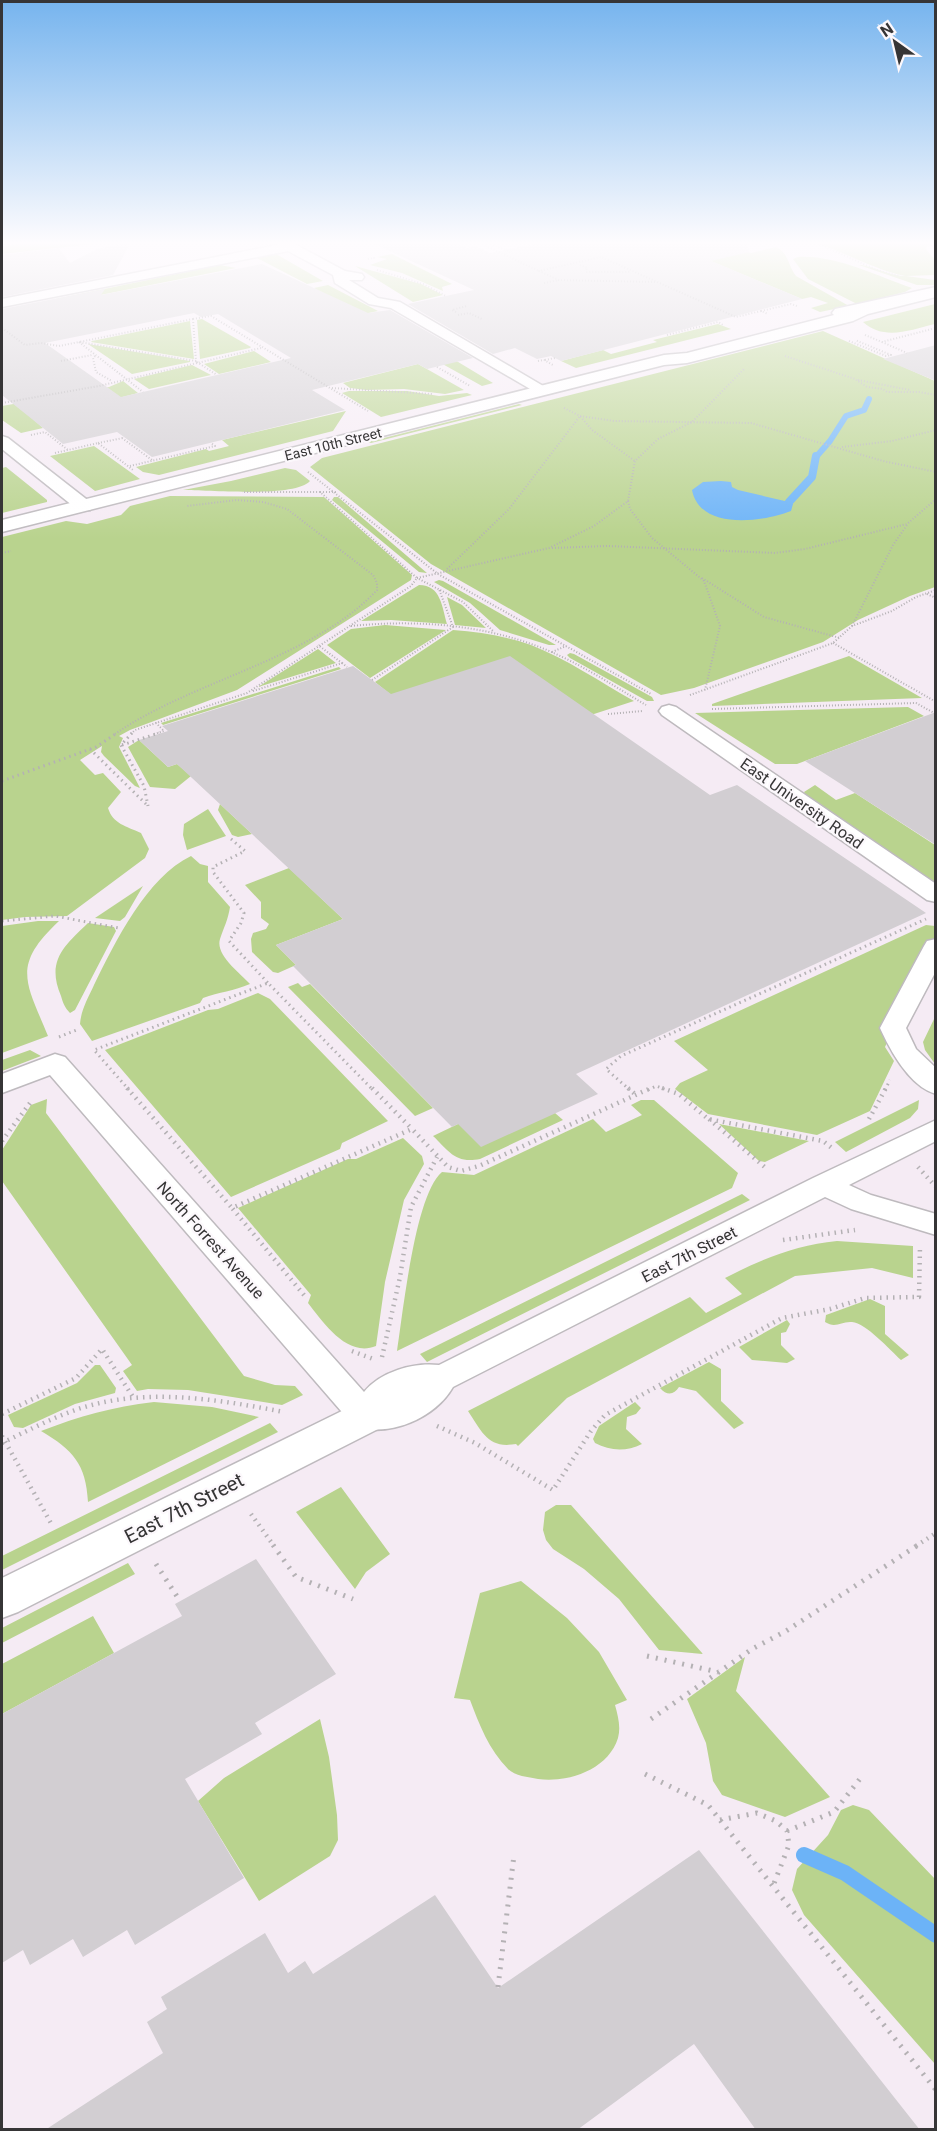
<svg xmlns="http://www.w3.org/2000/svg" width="937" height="2131" viewBox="0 0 937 2131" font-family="Roboto,sans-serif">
  <rect width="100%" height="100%" fill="#fcf8fc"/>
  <path fill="#f5ebf4" d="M2 241H935V2129L2 2130Z"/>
  <path fill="#b9d38e" d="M47 241H121L2 254V246Z
    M663 241H695L751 253 776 247C789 253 788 266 796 276L849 306 820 312 811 308 828 303 811 297 802 299Z
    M823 241H920L928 244 926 249 935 260V275L906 276 935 280V285H917L859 265C867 264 890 276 905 276 877 270 851 256 823 245Z
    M276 254 323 281 307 284 257 258Z
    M392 254 452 284 442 287 443 291 402 273 370 265 387 259 377 257Z
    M798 257C837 255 876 276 912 288L905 292 857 304 808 279 793 259Z
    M220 265 236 268 60 303 56 299Z
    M355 266 421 284 443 295 413 302Z
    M328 285 378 311 359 315 314 288Z
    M935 304V324C910 330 884 341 863 322Z
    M202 319 251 347 250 348 200 359 197 320Z
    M190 321 194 359 91 342 92 341Z
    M718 324 731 329 576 368 561 361 603 350 611 354 657 342 653 340Z
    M823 331 935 381V587L910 596 858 620 823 642 694 688 661 695 431 564 310 467 322 458Z
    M410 333 493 383 482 386 394 337Z
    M88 344 190 361V362L132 374Z
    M254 351 271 362 219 374 204 364Z
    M418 364 464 390 445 394 404 389 366 390 350 388 343 383Z
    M192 365 211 375 149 389 134 379Z
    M123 381 138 393 34 420 43 428 21 433 2 420V406L109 387Z
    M349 391H407L439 396 467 393 472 395 381 417 342 393Z
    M519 404 522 405 371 443 368 442Z
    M346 411 333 431 159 475 143 472 136 467 206 449 209 451 229 446 222 440Z
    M94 446 140 479 95 491 50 456Z
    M6 467 47 500V502L2 513V468Z
    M285 468 296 470 310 481C295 498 208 490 183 490L231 481Z
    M170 496 324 497 412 575 411 580 237 690 130 730 119 736 123 738 119 747 140 788 135 786 104 756 101 752 102 746 80 760 95 775 103 773 121 792 108 808C113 824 126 826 141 833L149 849 145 858 67 916 25 917 2 920V537L66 521 87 524 121 515 130 506Z
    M334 497H338L427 573 419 572 332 500Z
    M439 580 443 581 556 645H549L500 630 470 603 434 582Z
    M419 585C441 585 442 607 447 624L391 620 361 621Z
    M447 597 462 605 486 628 455 625Z
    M385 625 446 630 370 678 327 645 351 629Z
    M453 630C479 632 506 636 531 645 567 659 600 682 634 701L594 714 391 695 375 682Z
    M318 649 336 663 258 687Z
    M570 653 574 654 652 697 654 701H647L570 658 567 655Z
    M849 656 922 698 712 706V704Z
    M339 667 341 669 163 725 161 723Z
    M908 707 924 716 797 764H775L695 713Z
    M139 740 168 767 177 764 191 776 175 789 150 787 128 747Z
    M815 785 836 800 855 793 935 845V884L806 796 804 792Z
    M220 804 252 834 238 837 232 835 218 810Z
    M208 809 226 836 187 850 183 835 184 824Z
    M191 856 200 864 208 866V882L230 907C228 920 224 927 220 939 215 955 240 973 250 984 234 991 219 992 203 998L200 1003 92 1041 80 1024C81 1010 88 998 94 985 115 942 147 877 191 856Z
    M289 868 343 919 276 945 296 965 278 973 273 972 252 952 251 939 253 933 266 929 269 924 261 918V902L245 885Z
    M143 886 125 917 120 921 95 918Z
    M38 921H59C11 966 26 982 48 1036L2 1053V926Z
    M88 923 114 927 116 931 75 1010 70 1013C65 1008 63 1003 61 996 46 961 64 946 88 923Z
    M926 925 935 926V937L885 1047 894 1061 870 1111 817 1135 708 1114 675 1089 680 1083 708 1070 674 1041Z
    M298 983 302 987 310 984 433 1108 415 1116 288 987Z
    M258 993 270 999 388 1121 342 1143 340 1149 231 1197 105 1050 208 1010 218 1009Z
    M935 1017V1064L925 1050 923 1042Z
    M30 1050 41 1056 2 1071V1060Z
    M47 1099 46 1113 244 1376 275 1385 295 1386 303 1395 282 1405 188 1390 148 1389 137 1391 123 1371 132 1365 2 1181V1150L31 1105Z
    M641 1100H654L738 1173 732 1188 397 1351C403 1313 415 1194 442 1172L474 1175 593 1119 606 1132 642 1115 631 1105Z
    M919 1100 918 1109 910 1118 846 1152 835 1142Z
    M555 1113 563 1120 480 1159C455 1164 449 1151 433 1136L458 1124Z
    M719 1124 809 1141 765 1162 759 1161Z
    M403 1138 422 1156 424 1164 404 1200 385 1282 376 1346C347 1358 323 1322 308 1303L311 1295 238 1208 348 1159H356Z
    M742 1194 750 1200 427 1362 420 1354Z
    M837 1241 913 1246V1278L872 1268 795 1276 567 1398 518 1446 516 1444C488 1449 482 1432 468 1411L690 1297 706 1313 742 1294 725 1278C762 1259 796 1245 837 1241Z
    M870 1299 885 1306V1334L909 1355 901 1360C890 1350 866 1323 852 1322 841 1321 836 1329 825 1322L826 1315Z
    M787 1320 790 1324 786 1332 781 1333V1345L795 1359 787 1363 752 1360 739 1347Z
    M709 1362 721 1369V1401L744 1423 734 1429 696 1391 679 1387C674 1395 667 1396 660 1388Z
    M95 1365H100L116 1388 115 1393 75 1404 23 1428 14 1427 8 1415 77 1383Z
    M154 1402 212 1407 259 1417 88 1502C86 1464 73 1450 41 1431 80 1416 112 1407 154 1402Z
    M635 1402 641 1408 636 1414 627 1417 626 1429 642 1444C626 1452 610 1451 595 1443L593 1439 599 1426Z
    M270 1423 278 1432 2 1570V1556Z
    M341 1487 390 1554 366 1572 355 1589 296 1512Z
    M556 1505H571L703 1654 659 1650 619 1599 584 1569 553 1549 546 1540 543 1530 545 1512Z
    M128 1563 135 1574 2 1643V1628Z
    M521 1581 567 1618 599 1652 627 1700 615 1705C618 1716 621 1727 618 1738 608 1770 568 1783 538 1779 528 1777 515 1776 508 1769 489 1750 479 1724 470 1700L454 1698 480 1593Z
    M93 1616 114 1653 2 1714V1664Z
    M745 1657 736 1691 830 1797 785 1817 722 1795 713 1781 706 1743 687 1699Z
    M320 1719 329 1757 337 1815 338 1840 330 1856 259 1901 198 1801 224 1778Z
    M853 1805 869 1810 935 1879V2064L804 1915 792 1890 797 1869 828 1835 841 1810Z"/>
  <path fill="#6cb3f7" d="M721 481 731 482 732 487 738 490 789 502 793 504 791 511C763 522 700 531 692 490L703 482Z"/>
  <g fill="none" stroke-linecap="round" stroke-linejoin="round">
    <path stroke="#6cb3f7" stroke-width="6" d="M816 457 830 441 846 416 864 410 869 399"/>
    <path stroke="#6cb3f7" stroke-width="8" d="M789 502 812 477 816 456"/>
    <path stroke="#6cb3f7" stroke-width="16" d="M804 1855 845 1873 936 1935"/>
  </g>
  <path fill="#d2ced2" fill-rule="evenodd" d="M368 241H452L467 248 476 246 490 253 548 241H747L749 252 711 261 802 299 561 361 551 356 537 359 515 348 493 354 408 304 474 290Z
    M131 242 113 275 2 297V255L59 248 70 263 97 249Z
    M262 264 368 313 390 310 473 358 427 369 418 364 312 390 345 410 152 457 117 432 63 444 2 395V309L105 289 101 295ZM194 313 201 317 218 314 291 358 121 397 45 343Z
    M936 345V381L883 359Z
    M510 656 710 795 737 785 926 913 576 1074 598 1094 481 1147 458 1124 452 1127 293 966 296 965 276 945 343 919 177 764 168 767 139 740 168 731 162 726 353 666 391 694Z
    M936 712V845L805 761Z
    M256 1559 336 1674 255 1723 262 1734 185 1779 244 1878 135 1945 127 1930 83 1957 73 1939 30 1965 23 1950 2 1963V1714L182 1616 175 1604Z
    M699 1850 920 2130H756L694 2044 577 2130H45L163 2053 147 2022 167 2009 161 1997 265 1933 288 1973 305 1961 313 1974 435 1895 498 1988Z"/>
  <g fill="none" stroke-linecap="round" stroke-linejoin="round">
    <defs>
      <path id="service" d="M922 241 936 243V247L923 242Z"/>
      <path id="minor" d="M274 241H289L345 271 362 274 364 277 362 280H349L378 298 400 302 550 390 547 393H537L391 308 369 304 335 283 333 275 288 251 2 307V299L277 245Z
        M2 436 8 438 90 502 93 506 90 510H78L2 449Z
        M669 705 676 707 936 884V902L927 900 662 715 659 711 662 707Z
        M936 939V971L906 1028 916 1049 936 1068V1094C910 1087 890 1050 880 1028L924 946 927 941Z
        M55 1054 65 1057 364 1392C380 1372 413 1362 439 1365L813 1178 936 1120V1141L849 1185 871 1195 936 1214V1235L851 1209 825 1197 453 1387C435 1418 390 1438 354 1426L50 1075 2 1093V1074Z"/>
      <path id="tertiary" d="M936 287V297L868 314 853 321 687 363 664 365 2 532V520L664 355 687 353 834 315 832 313 835 309Z
        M366 1401 380 1406 386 1417 380 1428 18 1612 2 1618V1578L352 1406Z"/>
    </defs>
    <use href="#service" stroke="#bebabe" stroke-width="2"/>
    <use href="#minor" stroke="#bebabe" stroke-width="3"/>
    <use href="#tertiary" stroke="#bebabe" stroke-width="3"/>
    <path stroke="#b4b1b4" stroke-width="2" stroke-dasharray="1 2" stroke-linecap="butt" d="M341 241 348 244
      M482 241 484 245 539 271
      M485 241 510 252
      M699 241H716
      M814 242 877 270 899 276
      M368 259 374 258 372 257
      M580 265 587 268 586 272H630
      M377 270 423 284 446 296
      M655 282 559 280 539 271 601 257 736 317 761 311 768 314
      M544 283 559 280
      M761 311 791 304 797 306
      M456 312 452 310 467 306
      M458 315 469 313 482 319
      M193 319 211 316 368 411
      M193 319 196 361 79 342Z
      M2 328 25 345 41 343 59 346 79 342
      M667 335 718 322 723 325
      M865 335 882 342 936 328
      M849 341 886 356 891 355 855 340
      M79 342 143 392
      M882 342 907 353
      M95 356 93 358 96 372 112 381
      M785 356 855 379 867 387 883 389 887 392H919L936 395
      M545 360 555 358
      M61 361 92 355
      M538 361 544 360 553 365
      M197 362 217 375
      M437 367 470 386
      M858 380 910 390
      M332 388 432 394
      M2 403 99 386 261 348
      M564 408 580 416 614 421 751 423 883 461 936 472
      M31 435 45 432 68 450
      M122 438 152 460
      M98 443 123 438
      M842 447 892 441 936 430
      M55 453 98 443 133 470
      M130 466 215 446 211 443
      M308 472 438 574 651 694
      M320 492H336
      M628 501 630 509 652 538 704 581 720 626 705 690
      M552 548 607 546 775 553 805 549 907 524 936 499
      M2 553 11 551
      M447 569 509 509 580 416 592 430 635 461
      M417 578 549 548 594 526 628 501 635 461 658 439 692 422 745 368
      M702 578 764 617 840 638
      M419 579 463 602 493 631
      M927 594 936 598
      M351 626C421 619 494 625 558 655 589 669 617 688 646 705
      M852 626 893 545 907 525
      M833 643 936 702
      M552 652 566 646
      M342 663 347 667
      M372 680 453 627 439 589
      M253 691 342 663 318 645
      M690 695 833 643 852 626 892 611 916 597 936 590
      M712 709 916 703 934 713
      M608 714 643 711
      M115 734C193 680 313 659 377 590V583L373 575 287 509 263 502 237 500 187 506
      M131 734 135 730 247 693 411 586 417 578 320 492H242
      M154 734 164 731 156 723"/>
    <path stroke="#b4b1b4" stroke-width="3" stroke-dasharray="1.5 4" stroke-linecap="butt" d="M132 733 121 745 144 786 148 806
      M122 745 159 733
      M90 749 148 806
      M2 781 96 747 117 733
      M231 839 245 851 213 867V872L244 913 241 923 229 941 268 983
      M2 921 55 916 119 928
      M59 1037 79 1029
      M129 1090 94 1050 268 983 373 1090
      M630 1090 606 1069 621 1056 926 919
      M648 1090 656 1086 667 1090
      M885 1090 890 1080"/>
    <path stroke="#b4b1b4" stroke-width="4.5" stroke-dasharray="1.5 5" stroke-linecap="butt" d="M127 1088 232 1208
      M372 1088 412 1129
      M628 1088 636 1095
      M662 1088 679 1094 708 1119 823 1141 833 1149
      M709 1119 767 1169
      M869 1119 886 1088
      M2 1141 30 1103
      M918 1167 936 1187
      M783 1240 855 1230
      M304 1295 232 1208 412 1129 448 1167 461 1171 479 1166 651 1088
      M352 1351 376 1360
      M382 1357 400 1277 411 1207 437 1157
      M2 1414 76 1378 102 1349 133 1397
      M437 1426 475 1443 553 1490 591 1431 605 1415 782 1318 830 1309 865 1298 919 1297 920 1246
      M2 1436 52 1525
      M2 1443C27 1431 52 1418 78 1409 145 1387 216 1399 284 1412
      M251 1514 274 1546
      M916 1546 936 1533"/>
    <path stroke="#b4b1b4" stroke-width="5" stroke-dasharray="2 7" stroke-linecap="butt" d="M273 1545 296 1577 353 1599
      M156 1564 180 1601
      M647 1656 718 1672
      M651 1719 752 1649 786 1631 918 1545
      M645 1774 708 1805 936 2090
      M720 1820 757 1813 776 1821 787 1831 789 1845 773 1886
      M787 1831 834 1812 863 1775
      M498 1987 514 1855"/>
    <use href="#service" fill="#fff" fill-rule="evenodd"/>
    <use href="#minor" fill="#fff" fill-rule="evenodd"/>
    <use href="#tertiary" fill="#fff" fill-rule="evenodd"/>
    <path stroke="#a09da0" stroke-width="2" stroke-dasharray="6 6" stroke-linecap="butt" d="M2 243 22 241"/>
  </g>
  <linearGradient id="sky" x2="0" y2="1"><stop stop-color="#76b4ee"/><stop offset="0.45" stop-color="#fefcfe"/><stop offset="1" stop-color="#fefcfe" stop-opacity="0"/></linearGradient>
  <rect width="937" height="539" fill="url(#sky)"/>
  <g text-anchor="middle" stroke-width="4.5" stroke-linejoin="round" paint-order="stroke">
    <g font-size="14" fill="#363536" stroke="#fcf8fc">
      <text transform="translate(333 444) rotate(-14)" y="5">East 10th Street</text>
    </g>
    <g font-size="16" fill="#363536" stroke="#fcf8fc">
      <text transform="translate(802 803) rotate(35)" y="6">East University Road</text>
      <text transform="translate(211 1240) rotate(48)" y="6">North Forrest Avenue</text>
      <text transform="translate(689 1254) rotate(-27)" y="6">East 7th Street</text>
    </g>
    <g font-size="20" fill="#363536" stroke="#fcf8fc">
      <text transform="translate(184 1508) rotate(-27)" y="7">East 7th Street</text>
    </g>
  </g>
  <rect width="937" height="2131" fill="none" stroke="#363536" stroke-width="6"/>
  <g transform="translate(895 42) rotate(326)" stroke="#fcf8fc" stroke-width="4.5" paint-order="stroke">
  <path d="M0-4.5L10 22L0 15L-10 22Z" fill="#363536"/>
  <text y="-9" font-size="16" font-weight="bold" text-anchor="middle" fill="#363536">N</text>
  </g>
</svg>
